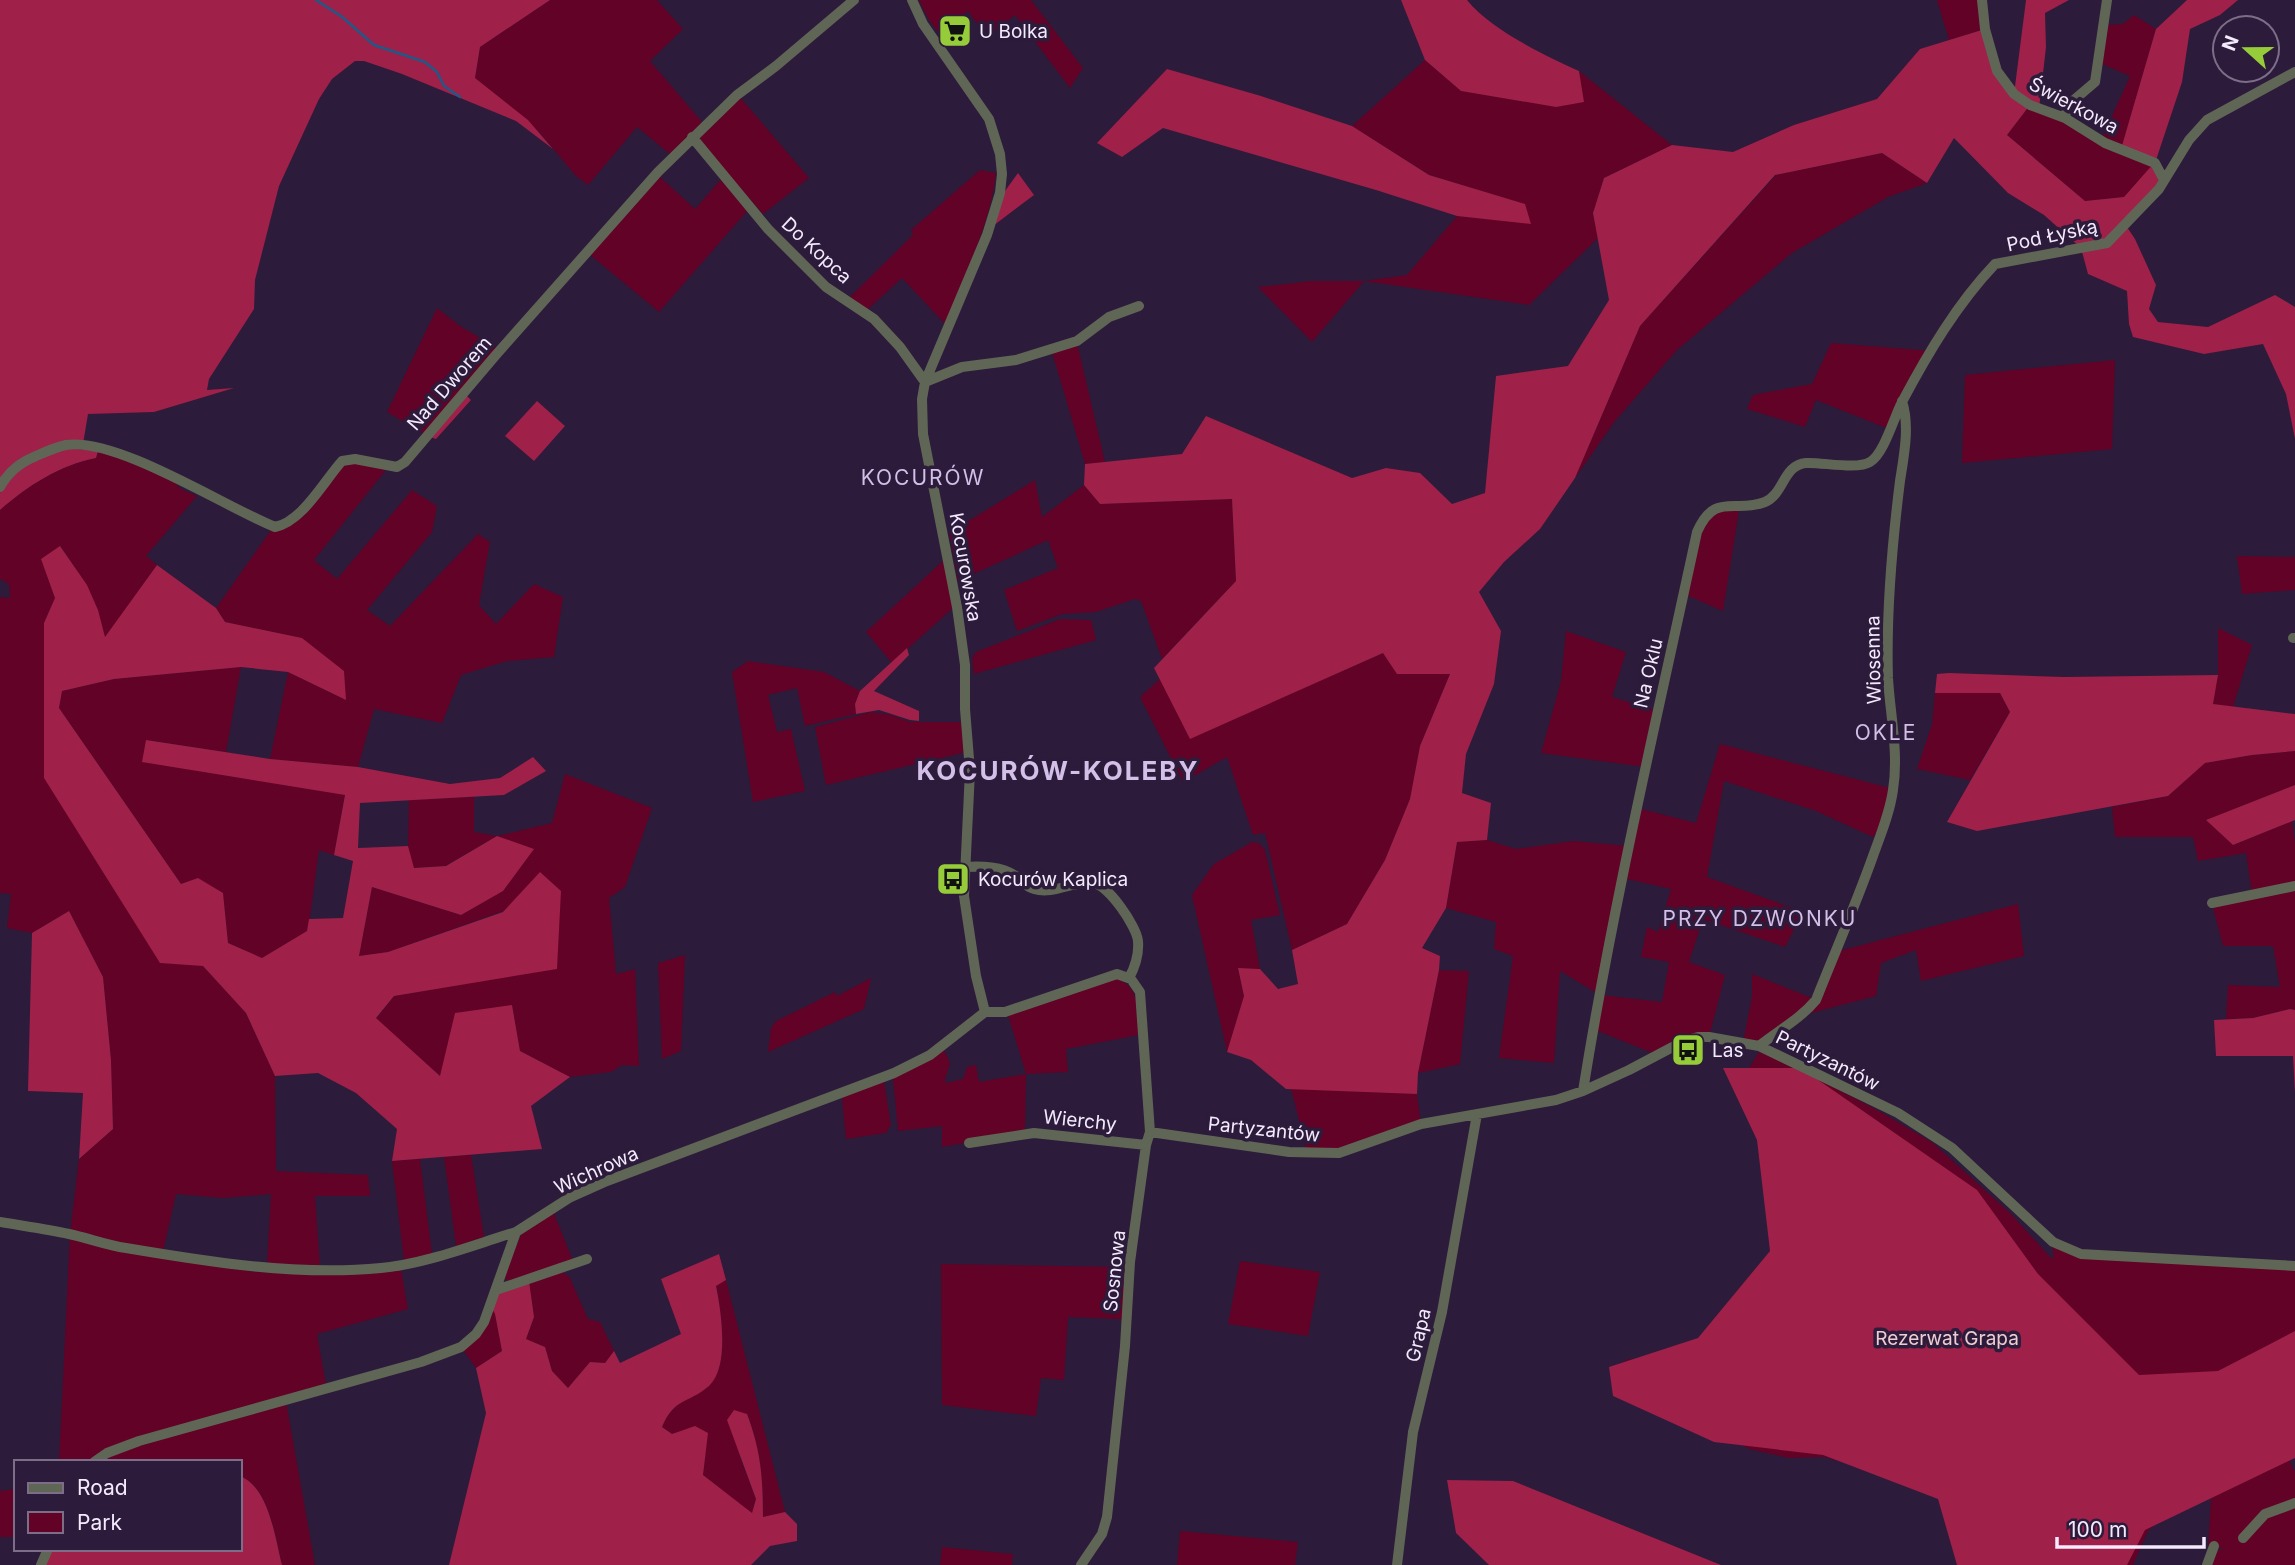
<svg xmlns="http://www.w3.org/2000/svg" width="2295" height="1565" viewBox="0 0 2295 1565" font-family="Inter,sans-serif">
  <rect width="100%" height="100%" fill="#2c1b3a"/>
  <path fill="#610226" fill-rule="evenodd" d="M550 0H657L683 29 650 61 702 122 671 155 637 127 588 185 576 176 539 132 475 79 480 47Z
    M919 0H1031L1083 68 1070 88 1015 15 987 38 968 11 939 33 929 20Z
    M1937 0H1982L1985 29 1949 40Z
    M2134 15 2156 29 2122 147 2103 136 2130 76 2102 64 2105 25 2123 24Z
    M1425 60 1461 91 1583 102 1579 71 1672 145 1604 178 1593 213 1598 238 1529 305 1364 281 1312 342 1258 287 1311 281H1364L1407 275 1457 216 1530 223 1524 204 1429 175 1352 126Z
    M739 96 809 178 763 214 700 143V135Z
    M2030 105 2155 163 2124 197 2085 201 2007 135Z
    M1882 153 1927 183 1888 197 1792 253 1677 350 1615 421 1575 478 1640 326 1776 175Z
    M980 170 996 173C990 227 964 274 945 324L902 278 866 311 849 298 913 235 911 230Z
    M659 176 695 209 722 178 748 210 659 312 589 254Z
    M437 308 460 326 497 348 424 434 387 412Z
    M1077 343 1105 462 1085 464 1052 352Z
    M1831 343 1933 351 1889 429 1816 400 1805 427 1747 409 1753 395 1812 384Z
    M2115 360 2112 449 1962 463 1965 375Z
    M98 451 115 456 173 480 181 489 197 496 146 556 157 565 105 638C95 598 84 581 61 547L55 598 44 623V778L203 966 246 1013 275 1076 276 1171 368 1175 370 1196H315L320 1267 267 1264 271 1194 223 1198 176 1194 162 1256 255 1272 326 1275 401 1269 408 1309 317 1334 326 1385 285 1396 315 1565H282C275 1537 269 1487 240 1476V1462H106L104 1459 94 1462H59L70 1234 79 1159 113 1129 111 1060 103 977 69 911 32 933 7 928 11 894 0 893V597L10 598 9 584 0 579V510C27 486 60 465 96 458Z
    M356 462 386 470 314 560 337 579 412 490 437 506 432 532 367 610 390 626 478 534 490 542 479 605 496 624 534 584 563 597 554 657 507 661 461 675 442 723 374 709 358 767 270 759 288 672 346 700 302 638 225 622 216 608 271 530 275 531 342 463Z
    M1035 480 1042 517 1084 485 1100 504 1232 499 1236 581 1162 659 1141 601 1135 599 1096 612 1062 614 1017 631 1004 590 1058 568 1048 540 958 581 949 533Z
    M1740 504 1723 611 1684 594 1697 532 1709 512Z
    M2237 556 2295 557V590L2242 594Z
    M945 559 954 607 892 663 866 632Z
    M1060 619 1091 620 1096 640 974 674 972 659 976 652Z
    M2218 628 2252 645 2233 707 2212 704 2218 675Z
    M1566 631 1626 652 1612 697 1658 711 1645 767 1541 753 1561 681Z
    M1383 653 1450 674 1420 746 1410 799 1385 860 1347 924 1292 950 1265 833 1253 835 1227 757 1183 782 1140 697 1160 679 1190 738Z
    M748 661 824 672 860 691 855 704 856 714 805 726 797 688 768 695 777 732 791 729 805 791 753 802 732 672Z
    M241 667 226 752 147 740 345 795 334 855 319 850 308 931 262 958 228 943 223 893 181 884 59 708 62 691 114 679Z
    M1935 693H2000L2010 712 1970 780 1917 769 1932 724Z
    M871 712 891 715 910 722H960L963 724V753L826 785 815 727Z
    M1720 744 1894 789 1887 818 1873 837 1816 811 1724 781 1707 877 1803 912 1785 947 1703 919 1689 962 1725 975 1709 1037 1655 1054 1593 1029 1600 995 1560 971 1554 1063 1499 1058 1513 956 1494 949 1496 922 1446 908 1457 842 1487 840 1516 849 1573 841 1629 846 1637 808 1696 823ZM1623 878 1671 889 1658 932 1647 927 1641 957 1669 962 1662 1002 1600 995Z
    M2295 751V785L2207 820 2233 845 2292 821 2295 843V1010L2290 1009 2253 1018 2226 1019 2228 985 2280 987 2273 946H2223L2212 903 2252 894 2246 853 2198 861 2193 837H2115L2112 807 2168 796 2204 763 2252 755Z
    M565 774 652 808 625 887 609 898 616 974 635 969 639 1066 622 1065 611 1072 570 1077 520 1051 512 1005 440 1076 376 1019 394 996 557 968 503 911 388 952 359 956 372 887 461 915 497 836 445 866 413 868 408 846 409 800 474 797V832L497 836 552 823Z
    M1252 842 1259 843 1265 850 1280 915 1251 920 1260 969 1238 968 1244 996 1227 1052 1192 895 1214 864Z
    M2018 904 2024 956 1921 981 1916 950 1881 963 1876 996 1803 1015 1759 1046 1743 1042 1752 997V974L1812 998 1835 952Z
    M685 955 681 1051 662 1059 658 963Z
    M1439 970 1469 971 1460 1064 1418 1073Z
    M871 978 864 1009 768 1052 771 1028 776 1021 835 992 837 996Z
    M1115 978C1142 988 1137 1010 1139 1035L1066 1049 1068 1072 1026 1074 1025 1132 942 1147V1126L898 1131 893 1077 944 1050 950 1063 945 1080 946 1083 963 1079 967 1067 976 1065 979 1082 1026 1074 1008 1015Z
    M1759 1052 1788 1063 1879 1111 1933 1143 2010 1213 2053 1260V1242L2081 1254 2295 1266V1457L2289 1460 2295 1472V1565H2207L2211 1553 2223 1549 2214 1546 2208 1550 2211 1497 2178 1514 2160 1519 2148 1531 2133 1565H2012L2023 1517 1825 1457 1789 1458 1749 1449 1616 1372 1627 1359 1736 1375 1828 1281 1744 1076Z
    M884 1081 891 1125 886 1133 846 1139 842 1097Z
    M1291 1088 1417 1094 1421 1124 1346 1148H1306Z
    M471 1155 484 1237 456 1246 444 1157Z
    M420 1159 432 1254 404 1261 392 1161Z
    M553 1211 573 1261 508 1281 504 1277 521 1234Z
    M1240 1261 1320 1272 1308 1336 1228 1324Z
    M941 1264 1127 1267 1122 1319 1068 1317 1064 1380 1041 1378 1036 1416 942 1405Z
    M559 1271 569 1276 588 1319 600 1322 614 1351 605 1363 590 1362 568 1388 552 1371 545 1347 526 1339 534 1317 529 1281Z
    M726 1280 785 1512 763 1517C763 1479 761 1450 747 1414L740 1457 756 1499 752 1514 703 1475 707 1433 672 1434 662 1427C675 1397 687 1404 709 1385 730 1367 721 1310 716 1285Z
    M492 1307 495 1314 502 1351 476 1368 463 1350Z
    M16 1489V1537H0V1491Z
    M1180 1531 1298 1542 1295 1565H1177Z
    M942 1547 1013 1554 1012 1565H940Z"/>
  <path fill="#9f2048" d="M0 0H550L480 47 475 78 528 120 553 149 516 121 402 74 364 61H355L332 79 319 99 279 186 255 280 254 309 209 379 207 390 234 388 154 412 88 414 83 444 65 443 0 482Z
    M1401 0H1467C1491 30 1544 55 1579 71L1584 102 1556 107 1461 91 1425 60Z
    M2026 0H2069L2045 13 2046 47 2039 109 2030 105 2007 135 2085 201 2124 197 2154 163 2121 149 2156 29 2187 0H2238L2220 15 2190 29 2182 82 2155 163 2164 180 2125 224 2135 239 2156 285 2149 309 2158 322 2208 327 2275 295 2295 307V439L2286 394 2263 344 2204 354 2133 337 2129 324 2127 291 2088 274 2081 248 2044 215 2008 193 1954 138 1927 183 1882 153 1775 175 1640 326 1575 478 1540 529 1504 562 1479 592 1501 631 1494 684 1466 754 1462 793 1491 803 1487 840 1457 842 1446 908 1422 948 1440 956 1439 970 1418 1073 1417 1094 1286 1089 1251 1060 1227 1052 1244 996 1238 968 1260 969 1278 989 1298 984 1292 950 1347 924 1385 860 1410 799 1420 746 1450 674H1397L1383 653 1190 739 1154 668 1236 581 1232 499 1100 504 1084 485 1085 464 1182 454 1206 416 1352 478 1386 468 1420 473 1452 504 1485 493 1496 376 1568 366 1609 300 1593 213 1604 178 1672 145 1733 152 1794 125 1877 99 1920 49 1985 29 1997 71 2014 94Z
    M1167 69 1261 96 1352 126 1429 175 1525 204 1531 224 1457 216 1376 190 1163 128 1122 157 1097 143Z
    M1018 173 1034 195 993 226 1005 191Z
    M465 394 471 400 436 439 430 437Z
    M537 401 565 426 534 461 505 436Z
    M66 448 98 451 96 458C60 465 27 486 0 510 0 505 0 498 0 493 6 466 44 457 66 448Z
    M60 546 87 585 98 610 105 637 157 565 216 608 225 622 302 638 344 671 346 700 288 672 241 667 114 679 62 691 59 708 181 884 198 878 223 893 228 943 262 958 307 931 309 919 343 918 353 861 334 855 345 795 142 762 146 740 270 759 358 767 450 784 500 778 533 757 546 771 504 795 360 803 358 848 408 846 414 868 446 866 497 836 534 849 503 891 461 915 372 887 359 956 388 952 503 912 540 872 561 891 557 969 394 996 376 1018 440 1076 455 1013 512 1005 520 1051 570 1077 531 1106 542 1149 392 1161 397 1129 356 1093 318 1073 275 1076 246 1013 203 966 160 963 44 778V623L55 598 41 559Z
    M907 648 909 655 874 691 919 711V721L910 720 879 710 856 714 855 704 860 691Z
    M1949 673 2064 677 2218 675 2213 704 2295 714V751L2252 755 2205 763 2168 796 1977 831 1947 822 2010 712 2000 693H1935L1937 674Z
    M2295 785V820L2233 845 2206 820Z
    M69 911 103 977 111 1060 113 1129 79 1159 83 1093 28 1091 32 933Z
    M2290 1009 2295 1010V1093L2293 1056H2216L2214 1020 2253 1018Z
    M1723 1068H1801L1977 1190 2038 1274 2139 1375 2218 1371 2295 1331V1458L2145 1530 2127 1565H1957L1938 1499 1823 1455 1714 1442 1613 1396 1609 1367 1698 1338 1770 1251 1757 1140Z
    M719 1254 726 1280 716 1286C721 1310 730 1367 709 1386 688 1404 675 1397 662 1427L672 1434 695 1426 708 1433 703 1475 752 1513 756 1499 727 1420 734 1410 747 1414C761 1451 763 1478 763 1517L785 1512 797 1524V1541L770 1546 751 1565H449L486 1413 476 1368 502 1351 495 1314 490 1305 496 1290 529 1281 534 1317 526 1339 545 1347 552 1371 568 1388 590 1362 605 1363 614 1351 620 1363 681 1334 661 1279Z
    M240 1476C269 1487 275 1538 282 1565H41L48 1549H240Z
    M1447 1480 1513 1481 1721 1565H1489L1456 1533Z"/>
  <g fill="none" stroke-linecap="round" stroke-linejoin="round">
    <path stroke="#205888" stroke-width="2.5" d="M316 0 341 16 374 45 425 62 437 72 444 86 460 97"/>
    <path stroke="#5f6656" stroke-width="10" d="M912 0 923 24 989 119 1000 154 1002 174 1000 193 987 235 925 382 922 399 923 434 957 607 965 665V709L970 771 964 896 976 976 985 1012
      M1982 0 1985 29 1997 71 2014 94 2030 105 2065 118 2105 143 2155 163 2164 180
      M2065 118 2068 105 2095 82 2107 0
      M692 137 768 229 826 287 874 319 900 347 925 382
      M925 382 962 367 1016 360 1077 341 1109 317 1139 306
      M0 487C8 472 21 462 36 456 45 452 56 447 66 445 117 437 225 507 275 527 302 522 324 481 342 461L355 459 397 467 405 462 495 356 658 172 737 95 776 66 854 0
      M2293 638H2295
      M964 867C981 866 1003 866 1017 877 1023 882 1026 887 1034 889 1054 895 1074 880 1093 883 1108 884 1137 927 1138 941 1139 953 1135 967 1129 978
      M2212 903 2295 886
      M1759 1046C1779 1030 1800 1019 1816 1000 1835 952 1856 904 1873 856 1881 834 1890 812 1893 790 1899 753 1890 714 1888 678 1886 613 1892 545 1900 481 1904 455 1910 426 1902 401
      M1583 1091C1613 903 1657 718 1697 532 1715 491 1735 514 1765 502 1784 494 1783 465 1806 463 1822 462 1857 470 1870 462 1884 454 1894 417 1902 402 1928 353 1957 304 1995 264L2107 243 2159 189 2189 140 2207 120 2295 72
      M1150 1132 1289 1152 1339 1153 1421 1124 1556 1100 1583 1091 1629 1070 1684 1041 1698 1037H1709L1759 1046 1898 1113 1952 1148 2053 1242 2081 1254 2295 1266
      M969 1143 1034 1133 1146 1145
      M0 1222C23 1226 46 1229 69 1234 88 1238 106 1245 126 1248 209 1262 296 1276 381 1268 425 1264 473 1245 516 1232
      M496 1290 587 1259
      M94 1462 107 1453 139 1441 421 1362 461 1347 476 1334 484 1322 516 1232 569 1198 607 1181 894 1073 930 1055 985 1012H1005L1117 974 1131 979 1140 992 1150 1132 1146 1145 1130 1262 1125 1346 1107 1517 1102 1534 1081 1565
      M2243 1538 2265 1514 2295 1503
      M41 1565 48 1549
      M1397 1565 1413 1432 1442 1312 1477 1114
      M2207 1565 2214 1546"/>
  </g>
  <defs>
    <symbol id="supermarket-square" viewBox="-11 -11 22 22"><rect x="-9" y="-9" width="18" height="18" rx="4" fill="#96cc3a" stroke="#2c1b3a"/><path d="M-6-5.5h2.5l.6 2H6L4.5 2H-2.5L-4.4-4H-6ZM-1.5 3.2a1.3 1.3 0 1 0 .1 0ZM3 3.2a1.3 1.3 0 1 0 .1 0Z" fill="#111"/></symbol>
    <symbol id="bus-square" viewBox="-11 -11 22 22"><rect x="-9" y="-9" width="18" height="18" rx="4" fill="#96cc3a" stroke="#2c1b3a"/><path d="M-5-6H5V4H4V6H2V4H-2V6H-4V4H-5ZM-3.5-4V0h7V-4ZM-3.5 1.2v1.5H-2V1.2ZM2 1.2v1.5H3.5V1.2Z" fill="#111"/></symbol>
  </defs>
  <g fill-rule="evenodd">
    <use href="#supermarket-square" x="936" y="12" width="38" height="38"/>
    <use href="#bus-square" x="934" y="860" width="38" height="38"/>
    <use href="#bus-square" x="1669" y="1031" width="38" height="38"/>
  </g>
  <g text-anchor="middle" stroke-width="7" stroke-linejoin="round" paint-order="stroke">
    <g font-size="19" fill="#f4eafe" stroke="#2c1b3a" text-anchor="start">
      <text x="979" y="38">U Bolka</text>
      <text x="978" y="886">Kocurów Kaplica</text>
      <text x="1712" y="1057">Las</text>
    </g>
    <g font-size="19" fill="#f4eafe" stroke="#2c1b3a">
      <text transform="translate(2074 105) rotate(28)" y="7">Świerkowa</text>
      <text transform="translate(2052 235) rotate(-12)" y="7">Pod Łyską</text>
      <text transform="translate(817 250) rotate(43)" y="7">Do Kopca</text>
      <text transform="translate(449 383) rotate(-49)" y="7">Nad Dworem</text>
      <text transform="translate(966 567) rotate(80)" y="7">Kocurowska</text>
      <text transform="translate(1873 660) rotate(-91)" y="7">Wiosenna</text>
      <text transform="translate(1648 673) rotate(-77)" y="7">Na Oklu</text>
      <text transform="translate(1828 1060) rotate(26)" y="7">Partyzantów</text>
      <text transform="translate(1080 1120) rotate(6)" y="7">Wierchy</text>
      <text transform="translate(1264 1129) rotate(6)" y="7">Partyzantów</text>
      <text transform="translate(596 1170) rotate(-24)" y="7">Wichrowa</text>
      <text transform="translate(1114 1271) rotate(-84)" y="7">Sosnowa</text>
      <text transform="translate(1418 1335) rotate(-77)" y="7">Grapa</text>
    </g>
    <g font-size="19" fill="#eeccd1" stroke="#2c1b3a">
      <text x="1947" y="1345">Rezerwat Grapa</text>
    </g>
    <g font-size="21" letter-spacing="2" fill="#d3bfe7" stroke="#2c1b3a">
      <text x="923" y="485">KOCURÓW</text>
      <text x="1886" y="740">OKLE</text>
      <text x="1760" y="926">PRZY DZWONKU</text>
    </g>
    <g font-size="26" font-weight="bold" letter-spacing="2" fill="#d3bfe7" stroke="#2c1b3a">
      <text x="1058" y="780">KOCURÓW-KOLEBY</text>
    </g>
  </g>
  <rect x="14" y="1460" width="228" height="91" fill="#2c1b3a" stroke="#7c6e88" stroke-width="2"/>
  <rect x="28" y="1483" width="35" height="10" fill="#5f6656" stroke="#7c6e88" stroke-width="2"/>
  <text x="77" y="1495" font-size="21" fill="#f4eafe">Road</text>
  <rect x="28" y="1512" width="35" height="21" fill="#610226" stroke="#7c6e88" stroke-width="2"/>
  <text x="77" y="1530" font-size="21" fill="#f4eafe">Park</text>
  <g transform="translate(2246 49) rotate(291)"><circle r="33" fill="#2c1b3a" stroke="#7c6e88" stroke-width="2"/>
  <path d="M0-5L12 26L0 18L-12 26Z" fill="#96cc3a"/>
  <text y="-10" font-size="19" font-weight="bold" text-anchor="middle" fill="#f4eafe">N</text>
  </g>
  <path d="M2057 1537v10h147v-10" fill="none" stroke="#f4eafe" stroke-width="3.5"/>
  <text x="2068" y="1537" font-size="21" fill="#f4eafe" stroke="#2c1b3a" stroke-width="5" paint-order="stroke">100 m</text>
</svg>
